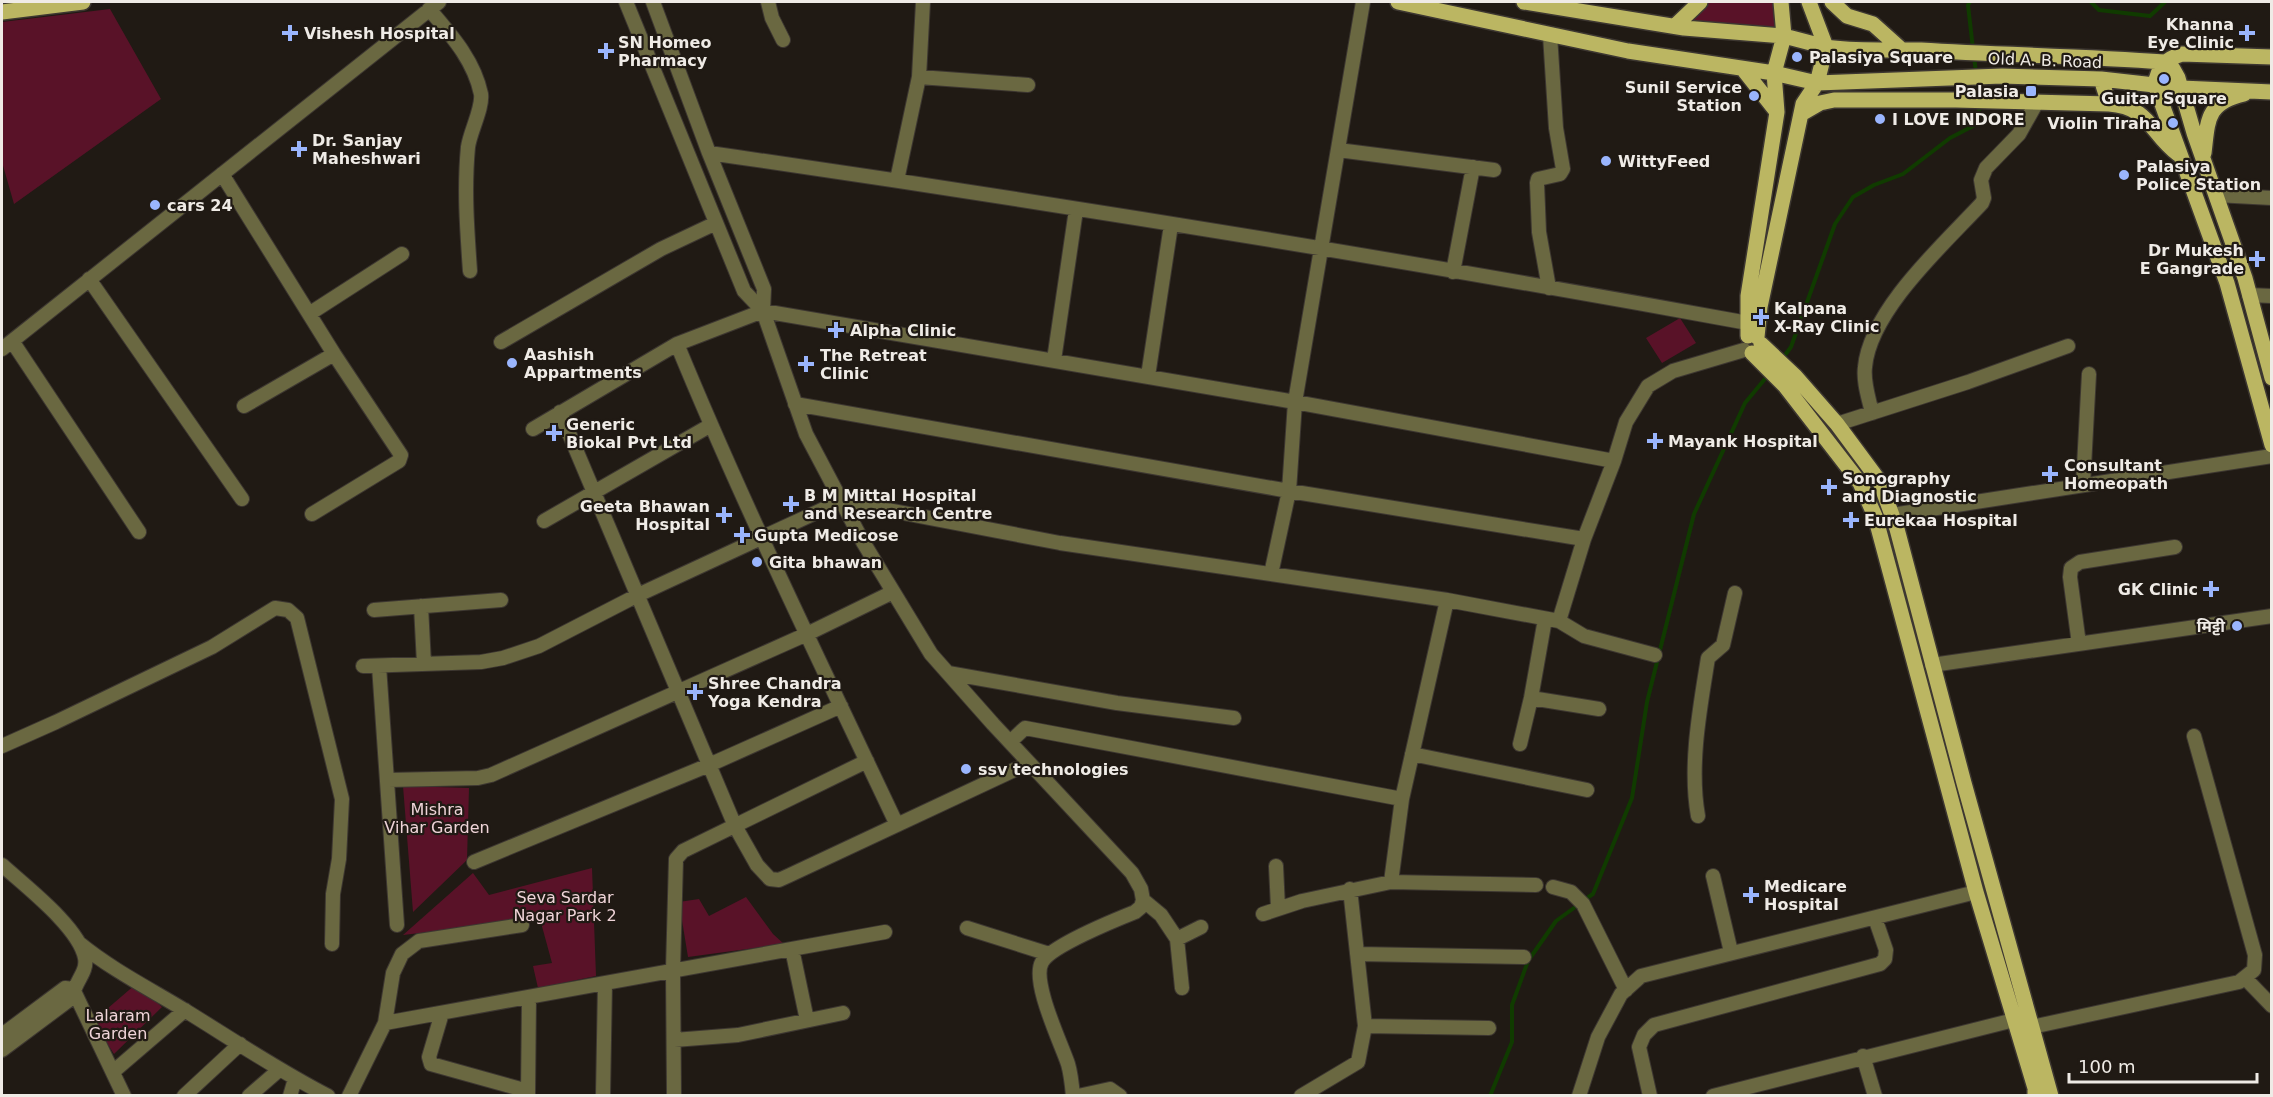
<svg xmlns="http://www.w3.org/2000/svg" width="2273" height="1097" viewBox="0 0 2273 1097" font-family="'DejaVu Sans','Noto Sans Devanagari',sans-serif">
  <rect width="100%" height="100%" fill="#201a14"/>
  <path fill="#591228" d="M1700 2H1781L1784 36 1684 28Z
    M110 9 161 99 14 204 2 162V22Z
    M1680 318 1696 343 1662 363 1646 338Z
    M403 786 469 788 467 860 413 912Z
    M592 868 596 976 538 988 533 966 552 963 540 919 403 935 473 873 489 895Z
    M746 897 773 934 784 944 688 957 679 902 699 899 709 916Z
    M136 984 162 1007 114 1054 93 1021Z"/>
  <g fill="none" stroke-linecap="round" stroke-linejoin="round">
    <path stroke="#103b00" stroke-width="4" d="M1970 2 1968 5 1973 49
      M2091 2 2099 10 2150 16 2165 2
      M1974 56 1976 73
      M1977 80 1979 97
      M1782 359 1791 347 1835 224 1853 197 1874 185 1903 174 1950 138 1977 124 1980 104
      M1584 900 1593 894 1632 798 1647 702 1694 514 1745 403 1769 374
      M1490 1096 1512 1042V1005L1528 961 1556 921 1578 905"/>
    <defs>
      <path id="minor" d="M626 2 744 291 763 311
        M653 2 709 153 764 289 763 311 806 434 863 542 931 654 993 724 1132 873 1141 889 1143 900 1161 915 1177 939 1182 988
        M768 2 772 18 783 40
        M429 9C451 35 474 60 481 94 483 108 470 132 468 147 464 189 467 229 470 271
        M919 77 1028 85
        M1338 150 1494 170
        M709 153C1056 203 1403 260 1748 323
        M222 174 334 354 401 455 399 461 312 514
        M897 180 919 77 923 2
        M2216 195 2272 198
        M1453 272 1473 167
        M89 279 242 499
        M1549 288 1539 232 1537 183 1538 179 1560 174 1563 169 1556 128 1550 35
        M2249 295 2272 296
        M309 314 402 254
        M12 341 139 532
        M501 342 661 249 716 223
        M677 344C744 507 822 666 897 825
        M2 349 439 2
        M1054 360 1076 210
        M1148 376 1171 225
        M795 404 1289 491 1584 539
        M244 406 334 354
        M560 412 735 826 757 865 770 879 779 880 790 875 1029 763
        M1872 413C1869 399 1863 382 1865 367 1870 310 1945 243 1982 203L1984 198 1981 180 1986 168 2019 134 2037 102
        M1837 424 1968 382 2068 346
        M533 429 677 344 763 311 1295 402 1614 461
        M2083 485 2089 374
        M1892 515 2272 456
        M544 521 711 425
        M1271 574 1289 491 1295 402 1363 2
        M421 606 424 664
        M374 610 501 600
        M1559 621 1584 539 1614 461 1626 422 1648 386 1673 371 1744 350
        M2079 644 2070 577 2071 568 2080 562 2175 547
        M1932 665 2272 616
        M363 666 481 662 503 658 539 646 638 595 841 501 1060 543 1447 600 1559 621 1584 636 1655 655
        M379 666 397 925
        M948 673 1117 703 1234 718
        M1531 698 1599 709
        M1010 742 1025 728 1402 799
        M1520 744 1531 698 1545 619
        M2 746 56 722 212 647 275 608 288 610 297 618 342 799 339 859 333 894 332 944
        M1412 754 1587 790
        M388 780 478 778 491 775 807 634 893 592
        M1698 816C1689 765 1700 708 1708 658L1723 645 1735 593
        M474 862 709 765 841 706
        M2 865C25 886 79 927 85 958 88 973 73 983 73 997L2 1050
        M1276 866 1278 908
        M1713 876 1731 952
        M1391 882 1402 799 1447 600
        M1553 887 1571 892 1583 904 1626 990
        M1350 889 1365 1026 1489 1028
        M1263 914 1302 901 1391 882 1536 885
        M967 928 1049 954
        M1177 939 1201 927
        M79 943C112 970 150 989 186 1011 233 1040 279 1071 328 1096
        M792 949 807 1020
        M1357 954 1524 957
        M2245 978 2272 1006
        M73 989 124 1096
        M442 1013 429 1057 431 1064 528 1091
        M385 1023 393 973 402 954 419 941 522 925
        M2032 1027 2239 982 2254 970 2255 955 2194 736
        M2 1035 65 988 73 989
        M674 1040 738 1035 843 1013
        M1863 1056 1875 1096
        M114 1071 185 1010
        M184 1096 240 1044
        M249 1096 279 1070
        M290 1096 295 1079
        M349 1096 385 1023 885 932
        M528 1096 529 997
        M603 1096 605 983
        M674 1096 673 970 676 859 683 851 867 761
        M1073 1096C1072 1085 1071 1074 1068 1064 1061 1043 1031 981 1042 962 1051 946 1115 920 1135 912L1141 907 1143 900
        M1078 1096 1110 1089 1120 1096
        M1301 1096 1358 1062 1365 1026
        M1579 1096 1598 1037 1621 994 1641 976 1976 892
        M1650 1096 1639 1047 1644 1035 1654 1025 1880 964 1885 959 1886 950 1875 918
        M1713 1096 2014 1020"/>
      <path id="major" d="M1398 2 1628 51 1774 73 1777 112 1748 296V336
        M1524 2 1684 28 1784 36 1781 2
        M1809 2 1826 47C1858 52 1889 49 1921 50 2002 55 2083 56 2164 62
        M1832 2 1847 16 1873 24 1902 50
        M2 12 83 2
        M1675 26 1700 2
        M2272 57 2182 54C2165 59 2158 67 2155 85L2227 283 2272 445
        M2164 62 2173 69 2178 78 2194 133 2245 278 2272 378
        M1743 69 1777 112
        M2101 79 2109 104C2150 107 2150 133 2178 154
        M1801 114 1820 103 1834 100H1956L2109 104
        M2204 153C2208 120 2206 103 2244 94
        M1757 337 1760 307 1803 104 1817 83 1826 47 1784 36 1774 73 1817 83 2002 76 2101 79 2181 88 2272 92
        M1761 344 1795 376 1837 424 1880 482 1897 529 1964 783 2051 1096
        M1752 353 1785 386 1860 483 1875 516 1976 892 2035 1088V1096"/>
    </defs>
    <use href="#minor" stroke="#3d3731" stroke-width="16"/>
    <use href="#major" stroke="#3d3731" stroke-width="18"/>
    <use href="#minor" stroke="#6a6841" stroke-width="14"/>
    <use href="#major" stroke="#bbb662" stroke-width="15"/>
  </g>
  <g fill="#9ab5fd" stroke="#201a14" stroke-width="2">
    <path d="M287 24h6v6h6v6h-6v6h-6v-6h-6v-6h6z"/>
    <path d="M2244 24h6v6h6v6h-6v6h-6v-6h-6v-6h6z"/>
    <path d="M603 42h6v6h6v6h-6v6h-6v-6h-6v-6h6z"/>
    <circle cx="1797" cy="57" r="6"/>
    <circle cx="2164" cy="79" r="6"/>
    <rect x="2025" y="85" width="12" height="12" rx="3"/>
    <circle cx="1754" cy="96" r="6"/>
    <circle cx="1880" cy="119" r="6"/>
    <circle cx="2173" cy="123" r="6"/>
    <path d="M296 140h6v6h6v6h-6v6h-6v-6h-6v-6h6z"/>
    <circle cx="1606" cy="161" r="6"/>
    <circle cx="2124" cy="175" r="6"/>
    <circle cx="155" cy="205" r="6"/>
    <path d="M2254 250h6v6h6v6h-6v6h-6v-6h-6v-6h6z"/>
    <path d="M1758 308h6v6h6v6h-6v6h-6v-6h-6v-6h6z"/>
    <path d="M833 321h6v6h6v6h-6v6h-6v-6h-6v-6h6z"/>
    <circle cx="512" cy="363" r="6"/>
    <path d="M803 355h6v6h6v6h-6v6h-6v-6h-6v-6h6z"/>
    <path d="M551 424h6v6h6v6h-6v6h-6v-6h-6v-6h6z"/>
    <path d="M1652 432h6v6h6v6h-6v6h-6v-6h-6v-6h6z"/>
    <path d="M2047 465h6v6h6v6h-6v6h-6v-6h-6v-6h6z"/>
    <path d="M1826 478h6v6h6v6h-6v6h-6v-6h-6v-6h6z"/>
    <path d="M788 495h6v6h6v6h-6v6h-6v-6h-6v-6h6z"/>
    <path d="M721 506h6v6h6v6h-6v6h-6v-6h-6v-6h6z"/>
    <path d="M1848 511h6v6h6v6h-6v6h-6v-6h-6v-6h6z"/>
    <path d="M739 526h6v6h6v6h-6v6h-6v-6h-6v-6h6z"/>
    <circle cx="757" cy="562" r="6"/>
    <path d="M2208 580h6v6h6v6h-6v6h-6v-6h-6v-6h6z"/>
    <circle cx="2237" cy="626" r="6"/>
    <path d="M692 683h6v6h6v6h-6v6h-6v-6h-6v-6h6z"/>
    <circle cx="966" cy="769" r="6"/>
    <path d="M1748 886h6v6h6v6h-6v6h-6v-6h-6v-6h6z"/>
  </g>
  <g text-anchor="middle" stroke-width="4.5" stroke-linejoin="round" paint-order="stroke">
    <g font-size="16" font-weight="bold" fill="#efebe6" stroke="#201a14" text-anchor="start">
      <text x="2234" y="30" text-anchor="end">Khanna<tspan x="2234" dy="18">Eye Clinic</tspan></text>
      <text x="304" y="39">Vishesh Hospital</text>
      <text x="618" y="48">SN Homeo<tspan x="618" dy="18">Pharmacy</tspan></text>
      <text x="1809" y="63">Palasiya Square</text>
      <text x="1742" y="93" text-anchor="end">Sunil Service<tspan x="1742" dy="18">Station</tspan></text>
      <text x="2019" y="97" text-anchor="end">Palasia</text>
      <text x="2164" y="104" text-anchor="middle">Guitar Square</text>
      <text x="1892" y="125">I LOVE INDORE</text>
      <text x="2161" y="129" text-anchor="end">Violin Tiraha</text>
      <text x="312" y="146">Dr. Sanjay<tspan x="312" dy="18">Maheshwari</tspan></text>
      <text x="1618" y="167">WittyFeed</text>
      <text x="2136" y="172">Palasiya<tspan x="2136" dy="18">Police Station</tspan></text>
      <text x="167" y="211">cars 24</text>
      <text x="2244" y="256" text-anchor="end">Dr Mukesh<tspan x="2244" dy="18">E Gangrade</tspan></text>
      <text x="1774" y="314">Kalpana<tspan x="1774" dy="18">X-Ray Clinic</tspan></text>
      <text x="850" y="336">Alpha Clinic</text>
      <text x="524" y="360">Aashish<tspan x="524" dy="18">Appartments</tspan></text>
      <text x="820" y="361">The Retreat<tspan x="820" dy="18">Clinic</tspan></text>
      <text x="566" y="430">Generic<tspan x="566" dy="18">Biokal Pvt Ltd</tspan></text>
      <text x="1668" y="447">Mayank Hospital</text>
      <text x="2064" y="471">Consultant<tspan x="2064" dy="18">Homeopath</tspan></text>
      <text x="1842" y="484">Sonography<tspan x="1842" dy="18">and Diagnostic</tspan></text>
      <text x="804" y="501">B M Mittal Hospital<tspan x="804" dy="18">and Research Centre</tspan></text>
      <text x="710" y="512" text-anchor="end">Geeta Bhawan<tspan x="710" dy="18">Hospital</tspan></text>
      <text x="1864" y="526">Eurekaa Hospital</text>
      <text x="754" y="541">Gupta Medicose</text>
      <text x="769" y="568">Gita bhawan</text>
      <text x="2198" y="595" text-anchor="end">GK Clinic</text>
      <text x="2225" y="632" text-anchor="end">मिट्टी</text>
      <text x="708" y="689">Shree Chandra<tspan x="708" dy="18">Yoga Kendra</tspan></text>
      <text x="978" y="775">ssv technologies</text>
      <text x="1764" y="892">Medicare<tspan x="1764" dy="18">Hospital</tspan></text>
    </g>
    <g font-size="16" fill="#efebe6" stroke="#201a14">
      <text transform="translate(2045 60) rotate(2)" y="6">Old A. B. Road</text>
    </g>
    <g font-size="16" fill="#efd4d8" stroke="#201a14">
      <text x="437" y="815">Mishra<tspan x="437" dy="18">Vihar Garden</tspan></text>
      <text x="565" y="903">Seva Sardar<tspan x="565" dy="18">Nagar Park 2</tspan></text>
      <text x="118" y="1021">Lalaram<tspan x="118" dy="18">Garden</tspan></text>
    </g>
  </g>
  <rect width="2273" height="1097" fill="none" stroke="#efebe6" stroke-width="6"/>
  <path d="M2069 1073v9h188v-9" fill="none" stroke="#efebe6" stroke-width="3"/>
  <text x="2078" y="1073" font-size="18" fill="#efebe6" stroke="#201a14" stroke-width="4.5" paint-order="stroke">100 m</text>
</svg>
